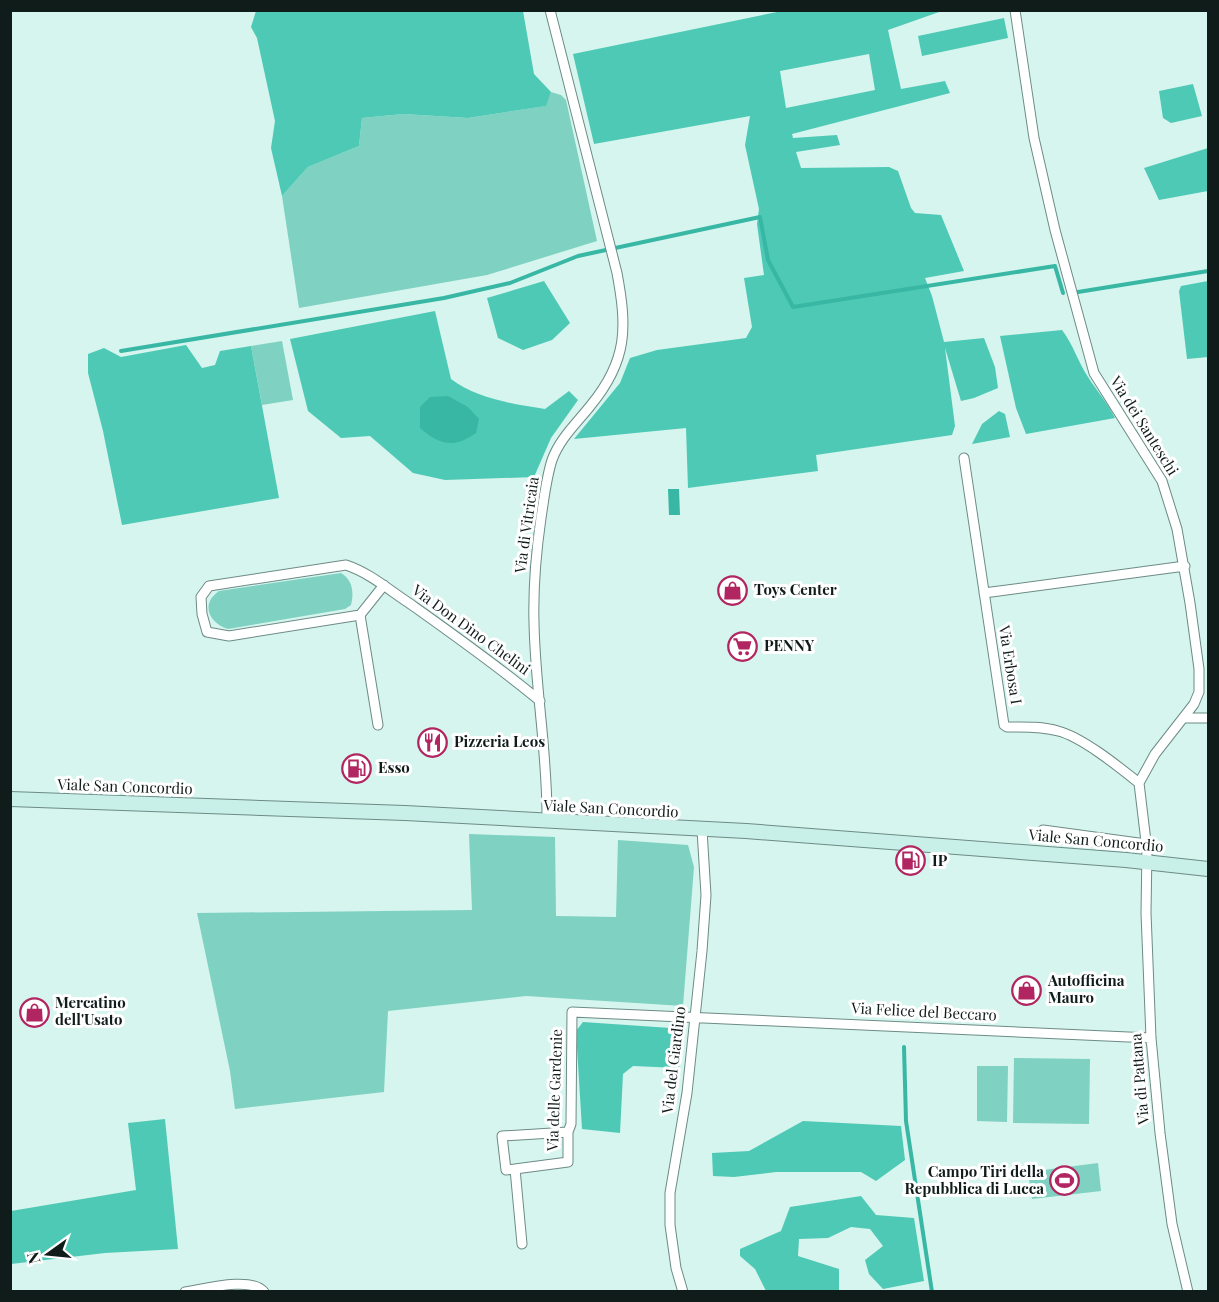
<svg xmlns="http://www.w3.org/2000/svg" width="1219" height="1302" viewBox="0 0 1219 1302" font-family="'Playfair Display',serif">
  <rect width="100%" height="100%" fill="#d5f5ee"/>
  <path fill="#7fd1c2" d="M551 92 561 95 566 100 597 241 487 275 299 308 282 196 308 167 359 146 362 118 403 114 468 118 545 106Z
    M282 341 293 400 262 405 251 346Z
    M341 573C353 580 354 593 351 605L345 609 228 629C209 623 200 604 219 591Z
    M469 834 555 837 556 916 616 917 618 840 688 845 694 867 683 1006 526 996 388 1011 384 1092 235 1109 230 1071 197 913 472 910Z
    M1014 1058 1090 1059 1089 1124 1013 1123Z
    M977 1066H1008L1007 1122 977 1121Z
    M1098 1163 1101 1191 1032 1199 1028 1172Z"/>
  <path fill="#4ec9b5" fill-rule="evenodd" d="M256 11H523L534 74 551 92 546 106 468 118 403 114 362 118 359 146 308 167 282 196 271 148 275 121 257 38 251 27Z
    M782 11H942L888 30 901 89 945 81 950 93 792 134 793 138 837 135 840 145 796 152 801 168 889 167 898 171 911 208 915 213 941 215 964 271 925 278 932 296 944 342 984 338 995 367 998 388 974 398 961 401 945 348 955 426 952 435 816 455 818 471 688 488 686 428 574 439 620 383 630 358 657 350 746 338 752 327 744 278 764 275 757 224 759 209 745 145 750 116 594 144 573 54ZM869 54 875 90 786 108 780 71Z
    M1004 18 1008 38 922 56 918 36Z
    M1193 84 1202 116 1171 123 1163 118 1159 91Z
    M1208 148V191L1159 200 1144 168Z
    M544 281 570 323 552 340 523 350 498 338 487 298Z
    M1208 281V357L1187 359 1179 291 1181 286Z
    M435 311 451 379C477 399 514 404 545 409L569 391 578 400 551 438 534 477 445 480 413 473 370 436 341 438 308 411 290 339Z
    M1062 330C1073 344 1078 362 1088 377 1097 391 1107 402 1115 418L1026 434 1016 408 1000 336Z
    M186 345 202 368 215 365 220 351 251 346 279 498 122 525 103 431 88 373V354L104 348 121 357Z
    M999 411 1005 414 1010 437 972 444 982 424Z
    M583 1022 685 1029 679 1068 633 1066 623 1074 620 1133 582 1129 576 1031Z
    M165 1119 178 1249 105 1253 11 1264V1211L136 1190 128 1123Z
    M803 1121 901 1126 905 1160 876 1181 861 1172H776L734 1177 713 1176 712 1153 749 1151Z
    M861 1196 876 1215 914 1218 924 1281 883 1289 869 1274 865 1260 883 1246 870 1229 851 1227 828 1238 799 1239 798 1256 839 1269V1291H766L755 1269 740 1256V1249L781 1231 790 1207Z"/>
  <path fill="#38b7a5" d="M448 396 468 407 479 419 476 433C453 449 440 445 420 428V407L430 397Z
    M668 489H679L680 515H669Z"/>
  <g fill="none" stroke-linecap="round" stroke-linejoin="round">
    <path stroke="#38b7a5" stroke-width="4" d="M1078 292 1208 271
      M121 351 444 298 510 283 578 256 760 217 768 260 793 307 1055 266 1063 293
      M904 1047 906 1121 932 1292"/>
    <defs>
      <path id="minor" d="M1015 10 1034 138 1055 230 1094 373 1162 481 1177 529 1190 603 1199 669V692L1194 704 1155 754 1139 783 1147 850 1146 913 1151 1038 1160 1133 1172 1224 1188 1292
        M964 458 1004 725 1007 727C1023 727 1041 726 1058 731 1082 737 1119 767 1139 783
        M384 585 360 615 229 636 207 632 202 614 201 597 209 586 346 565C370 573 389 590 409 603 454 635 498 666 540 701
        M984 593 1185 566
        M360 615 378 725
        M1184 718H1208
        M547 822C548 755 535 689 534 622 533 587 536 553 541 518 544 499 546 479 552 460 560 438 577 423 591 405 628 360 627 327 617 273L550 10
        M1043 830 1146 844
        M515 1169 506 1170 502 1136 568 1132
        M522 1244 515 1169 568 1162V1132L571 1124 572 1012 1151 1038
        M185 1292C204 1289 252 1276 264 1292
        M683 1292 676 1268 670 1225V1193L687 1093 702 951 706 895 702 830"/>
      <path id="secondary" d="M10 799 405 813 746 831 1126 860 1208 869"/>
    </defs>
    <use href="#minor" stroke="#6d8b85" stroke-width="11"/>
    <use href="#secondary" stroke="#6d8b85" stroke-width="16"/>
    <use href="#minor" stroke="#fff" stroke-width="9"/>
    <use href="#secondary" stroke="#c9efe9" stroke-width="14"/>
  </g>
  <defs>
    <symbol id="shop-ring" viewBox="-11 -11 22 22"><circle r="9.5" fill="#fff" stroke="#b12560" stroke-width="1.5"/><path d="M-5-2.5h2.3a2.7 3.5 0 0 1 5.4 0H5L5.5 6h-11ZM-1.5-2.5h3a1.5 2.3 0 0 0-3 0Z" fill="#b12560"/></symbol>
    <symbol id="supermarket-ring" viewBox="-11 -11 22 22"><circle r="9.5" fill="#fff" stroke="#b12560" stroke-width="1.5"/><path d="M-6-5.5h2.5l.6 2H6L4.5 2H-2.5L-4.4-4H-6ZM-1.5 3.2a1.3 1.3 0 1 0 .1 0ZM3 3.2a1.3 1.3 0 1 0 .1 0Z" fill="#b12560"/></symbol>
    <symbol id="restaurant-ring" viewBox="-11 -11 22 22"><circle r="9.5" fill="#fff" stroke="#b12560" stroke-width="1.5"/><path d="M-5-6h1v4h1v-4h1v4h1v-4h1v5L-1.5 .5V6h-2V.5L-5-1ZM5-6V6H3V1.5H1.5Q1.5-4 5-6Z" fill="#b12560"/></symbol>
    <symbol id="fuel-ring" viewBox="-11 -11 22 22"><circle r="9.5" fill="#fff" stroke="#b12560" stroke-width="1.5"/><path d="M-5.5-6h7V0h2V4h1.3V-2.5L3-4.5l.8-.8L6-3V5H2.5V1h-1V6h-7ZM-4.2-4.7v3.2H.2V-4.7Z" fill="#b12560"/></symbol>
    <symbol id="stadium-ring" viewBox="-11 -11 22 22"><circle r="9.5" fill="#fff" stroke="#b12560" stroke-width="1.5"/><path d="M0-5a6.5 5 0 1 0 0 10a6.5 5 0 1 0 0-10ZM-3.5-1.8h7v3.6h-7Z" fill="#b12560"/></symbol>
  </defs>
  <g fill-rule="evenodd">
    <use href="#shop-ring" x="716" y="574" width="33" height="33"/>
    <use href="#supermarket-ring" x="726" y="630" width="33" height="33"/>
    <use href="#restaurant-ring" x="416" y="726" width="33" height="33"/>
    <use href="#fuel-ring" x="340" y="752" width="33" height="33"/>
    <use href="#fuel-ring" x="894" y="844" width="33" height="33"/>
    <use href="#shop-ring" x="1010" y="974" width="33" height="33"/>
    <use href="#shop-ring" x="18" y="996" width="33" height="33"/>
    <use href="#stadium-ring" x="1048" y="1164" width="33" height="33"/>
  </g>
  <g text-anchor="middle" stroke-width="6" stroke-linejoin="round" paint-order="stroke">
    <g font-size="15" fill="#101c1a" stroke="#fff">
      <text transform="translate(1144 426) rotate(58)" y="5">Via dei Santeschi</text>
      <text transform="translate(527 525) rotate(-82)" y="5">Via di Vitricaia</text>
      <text transform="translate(471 630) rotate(36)" y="5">Via Don Dino Chelini</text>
      <text transform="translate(1010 665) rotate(81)" y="5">Via Erbosa I</text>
      <text transform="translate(125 787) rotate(2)" y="5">Viale San Concordio</text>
      <text transform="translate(611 809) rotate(3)" y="5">Viale San Concordio</text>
      <text transform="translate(1096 841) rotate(5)" y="5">Viale San Concordio</text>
      <text transform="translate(924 1012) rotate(3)" y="5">Via Felice del Beccaro</text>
      <text transform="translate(674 1060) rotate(-83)" y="5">Via del Giardino</text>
      <text transform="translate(1140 1079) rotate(-95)" y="5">Via di Pattana</text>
      <text transform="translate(555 1090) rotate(-88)" y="5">Via delle Gardenie</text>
    </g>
    <g font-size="15" font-weight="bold" fill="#101c1a" stroke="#fff" text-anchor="start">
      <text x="754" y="595">Toys Center</text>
      <text x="764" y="651">PENNY</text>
      <text x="454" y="747">Pizzeria Leos</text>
      <text x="378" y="773">Esso</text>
      <text x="932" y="866">IP</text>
      <text x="1048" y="986">Autofficina<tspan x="1048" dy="17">Mauro</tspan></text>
      <text x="55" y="1008">Mercatino<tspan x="55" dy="17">dell'Usato</tspan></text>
      <text x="1044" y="1177" text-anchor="end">Campo Tiri della<tspan x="1044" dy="17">Repubblica di Lucca</tspan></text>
    </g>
  </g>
  <rect width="1219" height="1302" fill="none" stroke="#101c1a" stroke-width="24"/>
  <g transform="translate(48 1254) rotate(255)" stroke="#ffffff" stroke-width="4.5" paint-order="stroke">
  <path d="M0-4.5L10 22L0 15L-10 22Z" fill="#101c1a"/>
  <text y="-9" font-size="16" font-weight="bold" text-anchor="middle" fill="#101c1a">N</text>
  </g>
</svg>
